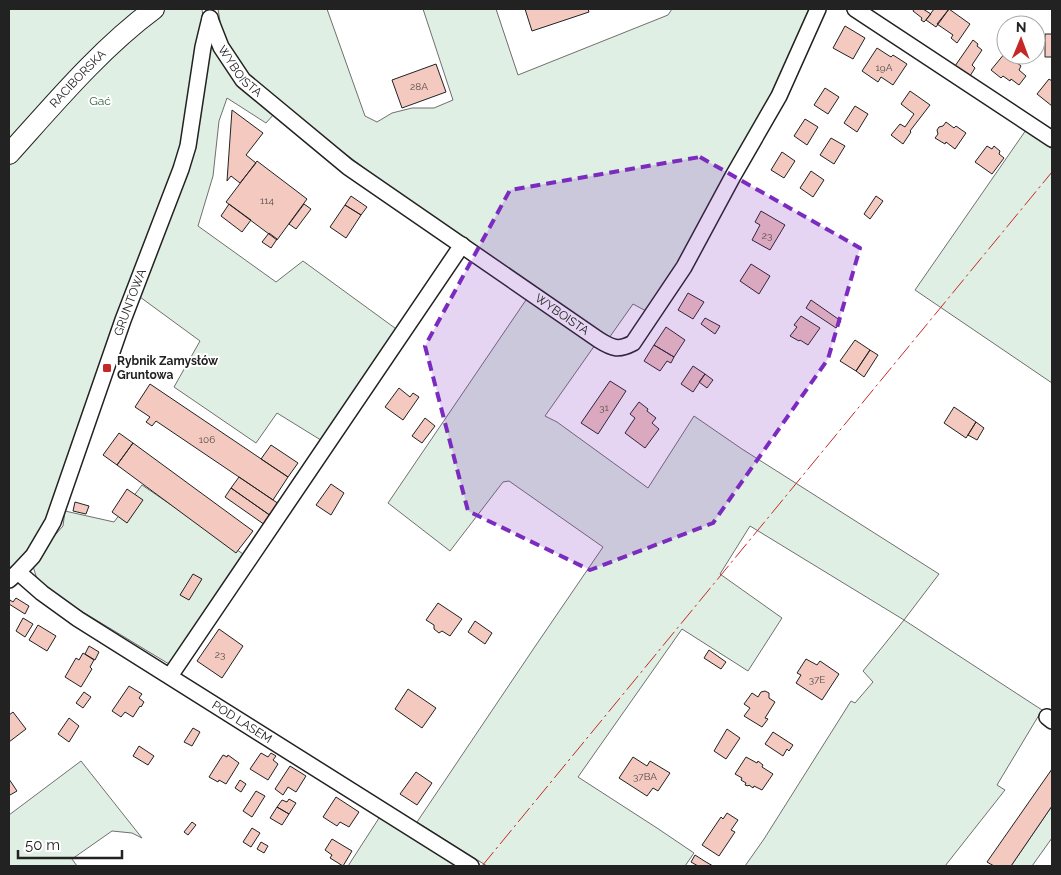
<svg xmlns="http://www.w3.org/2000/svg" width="1061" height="875" viewBox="0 0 1061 875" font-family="Raleway,sans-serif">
  <rect width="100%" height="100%" fill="#fff"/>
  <path fill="#e0efe3" stroke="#6f6f6f" d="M9 9H202L205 35 225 37 221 27 218 9H327L365 116 377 122 392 113 412 108H434L453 100 423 9H496L518 75 668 15 672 9H809L774 88 732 172 648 312 633 304 609 338 461 241 331 143 282 105 266 123 227 98 219 121 213 176 198 226 276 282 303 261 399 331 324 442 277 413 256 443 174 387 200 341 140 297 138 288 34 559 63 526 65 511 114 522 142 485 246 556 191 637 169 664 68 603 37 579 32 563 9 587Z
    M1026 130 1052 149V383L915 290Z
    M528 297 595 345 545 416 557 422 648 488 694 416 742 449 939 574 904 620 1042 710 997 785 1005 790 945 866H745L764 839 851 701 855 703 873 682 863 671 904 620 750 526 720 574 782 618 748 671 682 629 578 777 657 828 694 853 685 866H487L417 822 534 648 603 547 509 481 503 482 450 551 388 503Z
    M81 761 142 838 132 833 112 831 72 859 77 866H9V815Z
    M1052 806V838L1032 866H1011Z
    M381 815 462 866H348Z"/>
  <path fill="#f3c9c0" stroke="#222" d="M525 9H588L589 12 532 31Z
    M914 9H923L931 14 924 22 921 20 922 18 913 11Z
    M934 9H949L936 27 926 20Z
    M949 9 970 24 957 43 951 38 953 35 937 24Z
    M845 26 865 38 853 59 833 48Z
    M1045 34H1052V57H1045Z
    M973 40 978 44 977 46 982 50 972 65 975 68 970 76 955 66Z
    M877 48 891 57 893 55 907 64 893 85 881 77 878 82 862 71Z
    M1005 53 1021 66 1019 70 1026 76 1019 85 1011 79 1010 81 1003 76 1001 78 991 70Z
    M436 64 446 92 402 108 392 80Z
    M1049 79 1052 81V106L1037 94Z
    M825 88 839 97 828 114 814 105Z
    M910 91 930 105 910 131 911 132 903 144 891 135 900 124 905 127 914 114 901 104Z
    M855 106 868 114 857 132 844 123Z
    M232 110 263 133 246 155 256 163 240 183 231 176 227 181Z
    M805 119 818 127 807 145 794 136Z
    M946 122 954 128 956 126 966 133 955 149 946 142 945 144 935 138 938 134 937 130 939 127 943 126Z
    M831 138 845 146 834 164 820 155Z
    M987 146 992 149 994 146 1000 151 999 154 1004 158 992 174 975 162Z
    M782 152 795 161 784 178 771 170Z
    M257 161 307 199 277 240 226 202Z
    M811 171 824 180 813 197 800 188Z
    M351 196 367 207 361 215 345 205Z
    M876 196 883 201 870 219 864 214Z
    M229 204 251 220 242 232 221 216Z
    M304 204 311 209 296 229 289 224Z
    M345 205 361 215 346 238 330 227Z
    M761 211 785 225 770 250 752 240 760 225 755 222Z
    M269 233 277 239 271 248 262 242Z
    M751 264 770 276 759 294 740 281Z
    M688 293 704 302 693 319 678 310Z
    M811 300 841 321 836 328 806 308Z
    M801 316 820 328 808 345 800 340 799 341 790 336 797 327 794 325Z
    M705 318 720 326 715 334 701 324Z
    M666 327 685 340 674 357 654 345Z
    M855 340 870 350 856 371 840 361Z
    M654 345 674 357 671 363 667 361 660 371 644 361Z
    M870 350 878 355 864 377 856 371Z
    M693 366 705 374 693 392 681 384Z
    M705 374 713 380 707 388 699 382Z
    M610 381 626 391 598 434 581 423Z
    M150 384 288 477 273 500 156 421 152 426 146 422 150 417 135 407Z
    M399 388 410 397 413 393 419 397 403 420 385 407Z
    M639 402 648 409 647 411 656 418 652 423 659 429 645 448 625 433 635 418 630 414Z
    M954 407 976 422 966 438 944 423Z
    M425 418 435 426 422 443 412 436Z
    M976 422 984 428 977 440 968 435Z
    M119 433 133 443 117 465 103 455Z
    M133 443 253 531 236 553 117 465Z
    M271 445 298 463 288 477 261 459Z
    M239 477 279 504 271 516 231 488Z
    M331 484 344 493 331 515 316 505Z
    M231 488 271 516 265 525 225 497Z
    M127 489 143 500 127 523 112 512Z
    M75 502 89 506 86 514 73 511Z
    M193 574 202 579 189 600 180 595Z
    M16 598 29 606 25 614 9 604 10 600 13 602Z
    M438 603 462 619 450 636 442 631 439 633 434 629V625L426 620Z
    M23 618 33 624 25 637 16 631Z
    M475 621 492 633 485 644 468 632Z
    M38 625 56 636 47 651 29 640Z
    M219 629 243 646 222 678 197 661Z
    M89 646 99 652 95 660 85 654Z
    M709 650 726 662 721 669 704 658Z
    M83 653 94 660 90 667 92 669 81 687 65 677 76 658 79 660Z
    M806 659 817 665 820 661 839 674 822 700 796 683 801 675 797 673Z
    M129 686 142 694 139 698 144 702 141 707 140 706 133 717 125 712 121 717 112 711Z
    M408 689 436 708 422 728 395 709Z
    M765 691 769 693V698L775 702 765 718 768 719 762 727 744 716 750 708 744 704 752 693 758 697 761 692Z
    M84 692 91 697 83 708 76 703Z
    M13 712 26 729 9 742V715Z
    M69 718 79 726 69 742 58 734Z
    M193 728 200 732 192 746 184 742Z
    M727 729 740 738 726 759 714 751Z
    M773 732 793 745 789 751 787 749 783 756 765 744Z
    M139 746 154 756 148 765 133 756Z
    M261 753 268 757 271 753 276 756 273 760 278 764 268 780 250 769Z
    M223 755 227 757 228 755 239 763 226 784 219 780 218 782 209 777Z
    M633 757 647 766 650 761 670 773 658 791 653 788 647 796 619 778Z
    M746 757 757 763 758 761 763 765 762 767 773 774 762 790 754 786 753 788 749 785 748 786 745 785 746 783 741 780 742 778 735 774Z
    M290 766 306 776 296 792 288 787 283 795 275 789Z
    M1052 769V806L1011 866H994L987 862Z
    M416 772 432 783 417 805 400 794Z
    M9 779 17 791 10 795 9 794Z
    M240 780 246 784 241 792 235 788Z
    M256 791 265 796 252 817 243 811Z
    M336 797 359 812 349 827 340 822 337 826 323 817Z
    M289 799 296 803 289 814 277 807 282 800 287 802Z
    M277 807 289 814 282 825 270 818Z
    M727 813 738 820 731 830 735 832 719 856 702 845 721 817 723 819Z
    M192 822 196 825 188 835 184 832Z
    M252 828 260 833 251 847 243 842Z
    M332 839 352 851 343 866 330 858 332 855 325 850Z
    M261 842 268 846 264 853 257 849Z
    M695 855 706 862 713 866H698L691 862Z"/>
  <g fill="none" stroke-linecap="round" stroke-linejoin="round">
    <defs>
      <g id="minor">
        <path d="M855 9 1052 139"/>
        <path id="s1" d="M210 19 221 47 243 80 348 167 599 340C612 348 618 351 633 343L684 267 733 176 779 96 818 9"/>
        <path id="s2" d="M18 572 42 593 78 619 471 866"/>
        <path id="s3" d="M9 580 18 572 33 556 53 522 123 320 181 169 188 146 203 47 210 18"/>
        <path d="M170 676 462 245"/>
        <path d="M1047 717 1052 721"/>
      </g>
      <g id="major">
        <path id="s4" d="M9 154C54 104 100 49 154 9"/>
      </g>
    </defs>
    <use href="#minor" stroke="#222" stroke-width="18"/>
    <use href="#major" stroke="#222" stroke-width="22"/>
    <use href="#minor" stroke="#fff" stroke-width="15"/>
    <use href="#major" stroke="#fff" stroke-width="20"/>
    <path stroke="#c62828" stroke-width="1" stroke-dasharray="18 4 2.5 4" stroke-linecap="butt" d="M482 866 1052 172"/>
  </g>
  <path fill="#7b2cbf" fill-opacity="0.2" stroke="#7b2cbf" stroke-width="4" stroke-dasharray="10 6" stroke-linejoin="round" d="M700 157 860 248 828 359 713 523 590 570 468 511 425 346 510 190Z"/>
  <rect fill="#c62828" stroke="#fff" stroke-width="2" x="102" y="363" width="10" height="10" rx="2.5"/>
  <g text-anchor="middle" stroke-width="4" stroke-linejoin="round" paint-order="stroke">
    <g font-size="10" fill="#564c4a">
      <text x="884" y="71">19A</text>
      <text x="419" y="90">28A</text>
      <text x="267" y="204">114</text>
      <text x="767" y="239">23</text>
      <text x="604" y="411">31</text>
      <text x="207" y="443">106</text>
      <text x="220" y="658">23</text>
      <text x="817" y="683">37E</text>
      <text x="645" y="780">37BA</text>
    </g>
    <g font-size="12" fill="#222" stroke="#fff">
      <text dy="4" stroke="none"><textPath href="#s1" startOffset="61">WYBOISTA</textPath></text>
      <text dy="4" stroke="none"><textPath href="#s4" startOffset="102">RACIBORSKA</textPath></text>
      <text dy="4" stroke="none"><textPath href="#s3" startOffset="306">GRUNTOWA</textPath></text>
      <text dy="4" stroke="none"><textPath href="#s1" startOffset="466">WYBOISTA</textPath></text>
      <text dy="4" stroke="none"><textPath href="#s2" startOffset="270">POD LASEM</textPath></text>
    </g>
    <g font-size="12" fill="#2f5e38" stroke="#fff">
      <text x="100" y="105">Gać</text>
    </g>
    <g font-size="12" font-weight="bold" fill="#222" stroke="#fff" text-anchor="start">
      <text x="117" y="365">Rybnik Zamysłów<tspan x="117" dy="14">Gruntowa</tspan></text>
    </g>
  </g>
  <rect width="1061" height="875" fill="none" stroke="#222222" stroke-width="20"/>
  <g transform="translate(1021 40) rotate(1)"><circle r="24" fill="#ffffff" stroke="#a7a7a7"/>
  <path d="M0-4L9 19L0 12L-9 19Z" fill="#c62828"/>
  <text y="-8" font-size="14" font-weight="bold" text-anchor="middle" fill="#222222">N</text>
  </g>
  <path d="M18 850v8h104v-8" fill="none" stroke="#222222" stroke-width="2.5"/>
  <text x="25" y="850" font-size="15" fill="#222222" stroke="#ffffff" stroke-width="4" paint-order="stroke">50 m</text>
</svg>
